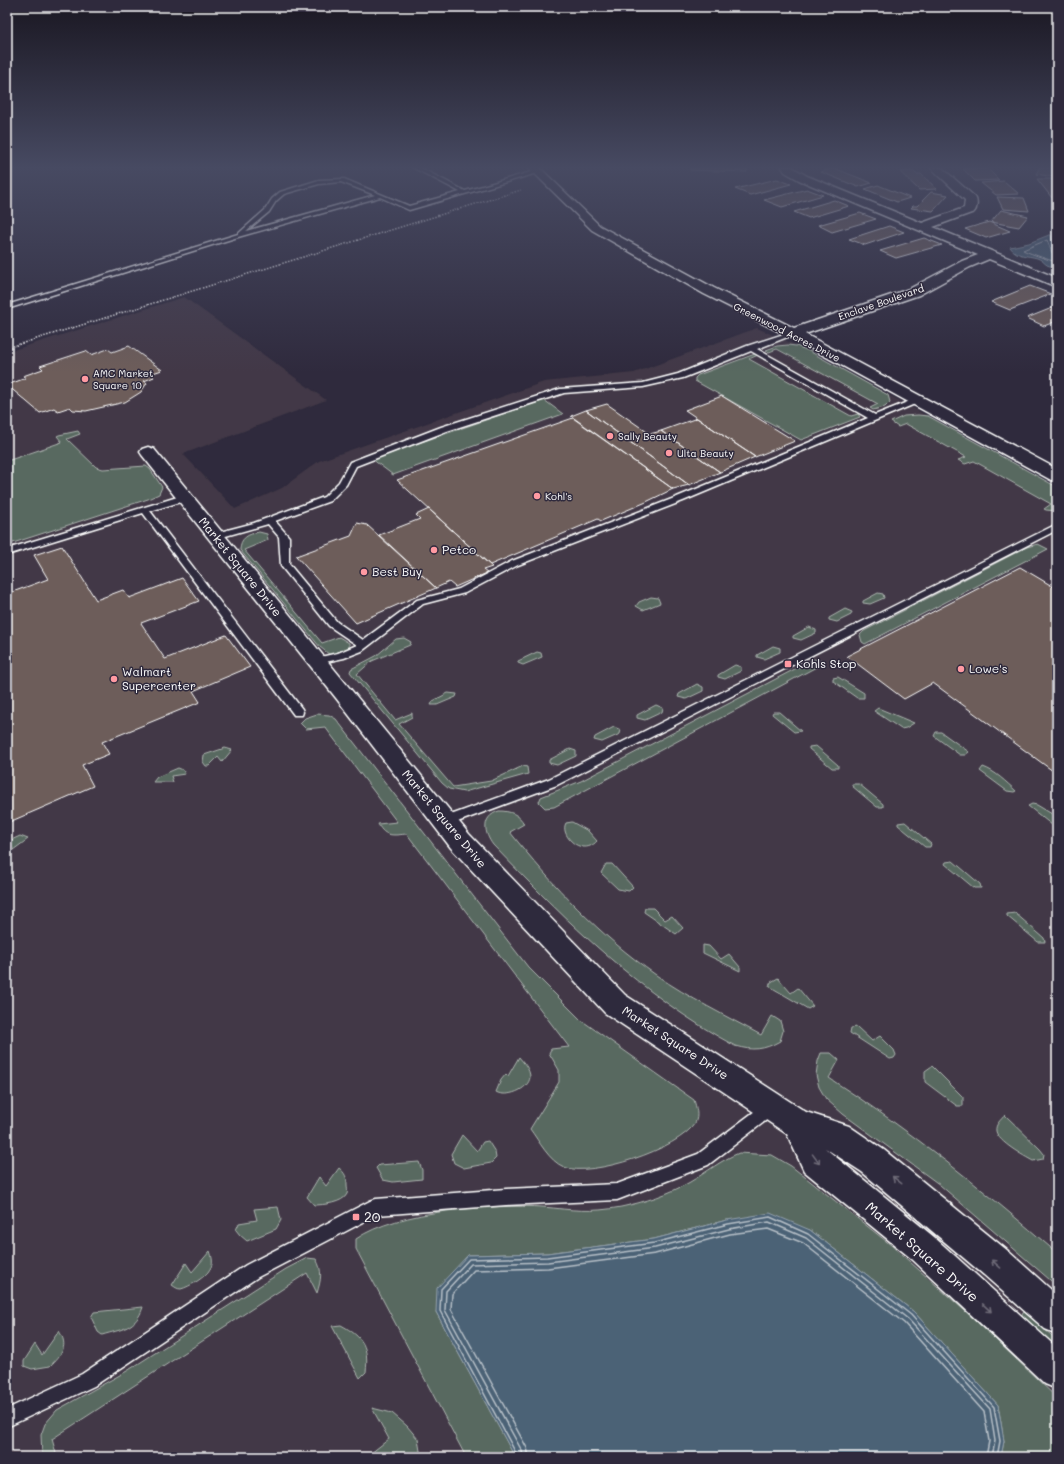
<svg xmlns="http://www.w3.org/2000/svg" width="1064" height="1464" viewBox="0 0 1064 1464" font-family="Mali,sans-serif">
  <rect width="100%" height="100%" fill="#2f2a3d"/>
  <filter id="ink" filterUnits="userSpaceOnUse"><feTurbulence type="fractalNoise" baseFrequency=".025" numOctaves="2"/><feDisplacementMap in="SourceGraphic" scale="8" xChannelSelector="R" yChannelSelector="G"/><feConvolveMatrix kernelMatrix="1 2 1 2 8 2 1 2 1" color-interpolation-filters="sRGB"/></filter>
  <g filter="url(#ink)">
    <path fill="#423946" d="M184 297 326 400 183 454 235 509 282 488 319 461 544 382 634 373 757 328 809 351 1057 487V1457H7V352Z"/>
    <path fill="#596960" stroke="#acb4b0" d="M788 345 796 346 809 351 888 395 890 402 885 407 873 410 870 408 878 404 777 349 769 352 766 350 777 346Z
      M755 354 758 355 749 359 851 416 858 414 860 417 801 440 695 381V378L698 375Z
      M544 400 563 414 393 475 372 459Z
      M918 415 928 416 1057 487V511L1046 510 1044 509 1051 504 974 461 965 464 958 460 966 457 906 424 898 427 891 422 904 416Z
      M78 431 80 434 67 439 96 467 103 469 146 466 150 469 162 487 159 494 148 499 7 545V461L62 442 57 436 59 435Z
      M259 532 267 534 268 540 244 550 322 643 339 637 349 643V649L330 655 320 647 240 550C240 538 248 534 259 532Z
      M1038 544 1048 549 865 644 862 642 860 635 864 631 1027 547Z
      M878 593 883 594 884 598 870 604 863 603V601Z
      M651 597 658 598 660 603 643 610 636 606 639 602Z
      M845 609 852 612 851 615 837 622 829 620V618Z
      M809 627 816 630V633L801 640 793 638V636Z
      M404 638 411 642 410 645 372 661 357 674 395 720 412 713V717L399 724 453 787 491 781 523 766 527 767 528 774 464 792 449 789 442 783 350 672 351 669 376 656 396 639Z
      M773 646 780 648V652L764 659 757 657V655Z
      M537 652 541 653 542 657 523 665 518 663V661Z
      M814 659 821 661 822 664 554 807 545 808 539 802 541 797 581 781Z
      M735 665 741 667V671L725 679 718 677V675Z
      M838 677 864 693V698H857L833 681V678Z
      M697 684 703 687V691L686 699 678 697 679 694Z
      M448 693 457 694 456 697 437 705H431L433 701Z
      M656 705 663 708 662 712 645 720 637 718V715Z
      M878 708 914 723 906 728 901 729 874 711Z
      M773 712H779L801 731 794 732 772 714Z
      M317 714 329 715 336 719 528 967 581 1020 694 1100C696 1107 699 1116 695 1123 679 1149 591 1178 564 1167 549 1161 539 1141 530 1129L559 1082V1070L549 1053 551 1049 569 1047 407 834C394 835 385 838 378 824L397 822 325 727 306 729 300 723 305 718Z
      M614 727 621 730 620 734 602 742 594 740 595 737Z
      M936 732H941L969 752 965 755H960L934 736Z
      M816 746 838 765V768H832L809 749V747Z
      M225 748 232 750 222 762 218 757 209 766H206L203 762 204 755Z
      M570 749 576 751V756L557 765 549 763V760Z
      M983 767C995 771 1006 782 1016 791L1014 792 1007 791 980 771Z
      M178 768 183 770 185 774 171 776 173 782H153L157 777Z
      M852 784H859L883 804V807H877L852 786Z
      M1032 804 1037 805 1057 817V829L1028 806Z
      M499 811C510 811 519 814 524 824L510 832C553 886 599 935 656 975 689 998 726 1016 761 1035L772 1016 780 1021 783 1031 780 1041C764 1050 753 1051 735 1046 641 995 567 922 493 845 484 833 481 817 499 811Z
      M572 822 588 831 597 841C582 858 559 835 566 823Z
      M905 822 931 844 930 847H925L898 825V823Z
      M20 836 28 839 13 850 11 846 7 847V842Z
      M953 861 980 884 981 888H974L945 864 946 862Z
      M606 864H612L633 887 629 891 618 889 601 873Z
      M645 908H653L665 920 672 916 683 928 676 934 644 912Z
      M1015 913 1044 938 1045 942H1038L1007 916V914Z
      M703 945 709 946 721 959 729 954 740 967V971L703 953Z
      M778 978 791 993 798 988 813 1006 808 1009 769 986 771 982Z
      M857 1027 872 1041 880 1036 894 1050 896 1055 894 1058 890 1059 850 1033 851 1028Z
      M821 1053H831L839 1060 829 1078C910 1130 984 1190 1057 1253V1286L940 1185 843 1114 826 1099 819 1087 816 1075 818 1061Z
      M519 1057C523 1062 530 1069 530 1077 529 1090 506 1098 496 1092L501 1080 506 1074 508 1076Z
      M932 1066 963 1097V1106H957L925 1082V1071Z
      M1005 1115 1040 1149 1044 1154 1043 1159 1033 1161C1024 1156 998 1142 996 1131 995 1124 1001 1120 1005 1115Z
      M462 1135 477 1151 483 1142 488 1141 495 1152 496 1158 491 1163 464 1168 454 1163 451 1154Z
      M739 1153 772 1155 791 1166 891 1245 974 1319 1057 1398V1457H1001L1004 1441 998 1405 914 1312 810 1230 727 1220 654 1239 547 1253 468 1255 436 1312 515 1457H466L356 1249V1239C397 1210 494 1204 543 1207 573 1210 590 1213 621 1207 645 1202 669 1194 690 1182 707 1172 721 1160 739 1153Z
      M419 1162 422 1170V1179L393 1182 383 1180 376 1168 379 1165Z
      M339 1168C345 1173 347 1177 347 1185 347 1187 348 1192 347 1194 343 1203 323 1205 314 1205L307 1197 319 1177 326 1186Z
      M278 1207 281 1220 276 1229 247 1241 240 1235 236 1230 239 1223 257 1220 254 1209Z
      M210 1251C212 1257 214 1263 210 1269 206 1277 189 1287 181 1289 177 1289 175 1287 172 1285L186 1263 192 1272Z
      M307 1258 316 1259C323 1271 321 1280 317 1293L307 1273 52 1439 57 1457H42L41 1435 45 1424 57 1410 127 1371 286 1269Z
      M143 1307C136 1329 122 1329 102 1335L98 1332 91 1317 94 1312Z
      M1024 1312 1057 1340V1350L1020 1317Z
      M341 1325C363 1337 369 1347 366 1372L360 1378 332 1326Z
      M59 1331C69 1346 62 1354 50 1366L32 1369 24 1366V1361L35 1344 42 1355Z
      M372 1408 392 1413 407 1426 418 1439 421 1457H399L398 1455 395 1457H366L389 1439Z"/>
    <path fill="#4b6276" stroke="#93a1ad" d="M1049 235H1051L1057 266C1044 268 1046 261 1037 258 1027 255 1017 257 1010 247L1029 243Z
      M770 1213 810 1230 914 1312 998 1405 1004 1441 1001 1457H515L436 1312 437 1288 468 1255 547 1253 654 1239 727 1220Z"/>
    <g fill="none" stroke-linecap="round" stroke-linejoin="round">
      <path stroke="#b7c0c8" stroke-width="1" d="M1057 255 1052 253 1047 240 1023 250C1026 252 1054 262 1057 262"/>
      <path stroke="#b7c0c8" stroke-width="1.5" d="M518 1457 440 1311 441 1289 469 1259 547 1257 654 1243 728 1224 770 1217 808 1234 911 1315 994 1407 1000 1441 997 1457
        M523 1457 522 1451 445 1310 446 1291 471 1264 548 1262 655 1248 729 1229 769 1222 806 1238 908 1319 990 1409 995 1441 992 1457
        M529 1457 527 1448 451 1309 452 1294 474 1270 548 1268 655 1254 730 1234 768 1229 803 1243 904 1323 984 1412 989 1441 986 1457"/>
    </g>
    <path fill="#6d5d5a" stroke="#fff" d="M691 167H747V172L690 170Z
      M1040 167H1057V172L1054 177 1036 174Z
      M834 168 872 183 858 187 821 172Z
      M987 168 999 180 975 181 963 169Z
      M913 171 916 174H921L937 189 919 190 900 172Z
      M777 179 791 184 750 195 735 189Z
      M1037 179H1055L1057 181V198H1052Z
      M1004 181 1019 194 996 195 981 183Z
      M878 185 910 198 897 202 865 189Z
      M807 189 823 195 782 207 764 200Z
      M931 192 948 195 933 211 911 208 913 206H917Z
      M997 197 1024 198 1029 211 1003 209Z
      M834 200 849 206 809 218 794 212Z
      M1001 210 1028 216 1019 227 991 222Z
      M860 213 876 219 832 232 818 225Z
      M989 222 1010 231 986 238 965 229Z
      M889 226 904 232 865 245 849 239Z
      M924 238 942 245 896 258 880 251Z
      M1030 286 1051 294 1010 310 991 302Z
      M1057 306V321L1044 326 1027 318Z
      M129 346 162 370 150 374 154 377 144 381 147 383 141 392 125 402 86 411 73 410 70 407 58 411 54 408 40 413 7 385 26 378 23 376 43 369 40 366 86 351 91 355 108 349 112 352Z
      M722 396 795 441 755 457 685 410Z
      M607 404 650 434 661 431 720 472 689 485 586 410Z
      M586 410 689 485 673 489 571 416Z
      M573 418 673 489 644 503 601 521 598 519 490 565 397 480Z
      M697 418 755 457 720 472 661 431Z
      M429 509 492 567 483 570 487 573 455 587 449 582 436 588 379 535 420 519 416 515Z
      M357 523 367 525 436 588 356 623 296 556 351 536Z
      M62 546 96 600 123 590 129 598 182 578 199 601 141 623 165 659 226 635 250 667 193 691 200 702 102 742 109 754 82 765 93 786 7 823V594L48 579 34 555Z
      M1020 567 1057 589V774L933 683 904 699 847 656Z"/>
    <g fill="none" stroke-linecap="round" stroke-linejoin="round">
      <defs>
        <path id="lane" d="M412 167H419L465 191 538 170 541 172 409 210 380 197 238 237 7 309V305L238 234 265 210 272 199 280 192 319 180 344 179 409 206 460 192ZM341 182 375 195 246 231 269 212 276 201 284 194 319 184Z
          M793 331 795 332V334L757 349 875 415 915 399 922 401 683 501 518 565 465 593 423 604 362 651 344 658 316 664 311 661 312 659 338 653 357 645 329 626 281 566 279 537 268 524 215 539 210 536 212 534 254 523 324 497 339 482 350 462 441 427 560 389 643 383 678 374 747 346ZM751 351 868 418 677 497 512 561 459 589 417 600 363 640 337 622 289 564V537L275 521 330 501 346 485 356 466 447 431 564 393 643 387 683 378Z
          M184 495 187 496V500L150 511 302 709 303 712 302 715H294L143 513 7 555V549Z
          M1057 524V530L557 785 444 827 440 825 438 822 440 819 549 779Z
          M772 1100 777 1102 779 1107 777 1112 708 1165 617 1200 506 1205 377 1215 258 1277 94 1386 7 1427V1409L82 1374 246 1265 370 1201 376 1199 506 1189 617 1184 698 1154 767 1102Z"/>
        <path id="street" d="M528 167H539L600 226 714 288 794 328 909 289 962 261 978 255 799 180 785 172 782 167H792L807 176 922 223 964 208 965 200 930 167H941L975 197C978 201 977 209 974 212L933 227 1057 278V287L989 259 970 267 919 295 805 334 1057 469V481L1051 480 788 336 704 294 592 230Z
          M148 447 154 449 469 834 625 995 806 1112 849 1126 884 1150 1008 1251 1057 1295V1334L1045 1329 984 1275 862 1172 825 1148 934 1237 1057 1348V1389L1045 1384 912 1259 804 1171 787 1134 605 1013 451 848 336 698 142 455 140 452 142 449Z"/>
      </defs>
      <use href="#lane" stroke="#fff" stroke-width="3"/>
      <use href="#street" stroke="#fff" stroke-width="3"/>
      <path stroke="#fff" stroke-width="1.5" stroke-dasharray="1.5 1.5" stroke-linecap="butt" d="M7 348 521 190"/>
      <use href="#lane" fill="#2f2a3d" fill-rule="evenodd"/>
      <use href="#street" fill="#2f2a3d" fill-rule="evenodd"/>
    </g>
    <defs><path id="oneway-shaft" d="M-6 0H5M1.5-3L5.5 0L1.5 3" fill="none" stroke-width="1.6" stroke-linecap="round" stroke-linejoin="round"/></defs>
    <g stroke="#6d6a77">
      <use href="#oneway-shaft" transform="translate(816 1159) rotate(54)"/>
      <use href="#oneway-shaft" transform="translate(897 1180) rotate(-142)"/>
      <use href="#oneway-shaft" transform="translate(996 1264) rotate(-139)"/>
      <use href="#oneway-shaft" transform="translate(987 1308) rotate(43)"/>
    </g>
  </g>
  <linearGradient id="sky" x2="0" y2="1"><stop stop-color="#1a1722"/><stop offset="0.45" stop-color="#474a62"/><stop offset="1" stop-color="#474a62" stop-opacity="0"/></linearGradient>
  <rect width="1064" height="372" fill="url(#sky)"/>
  <g fill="#ff9aa2" stroke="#2f2a3d" stroke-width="1.5">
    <circle cx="85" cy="379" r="4"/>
    <circle cx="610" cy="436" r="4"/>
    <circle cx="669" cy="453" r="4"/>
    <circle cx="537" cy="496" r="4"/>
    <circle cx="434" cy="550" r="4"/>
    <circle cx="364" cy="572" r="4"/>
    <rect x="784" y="660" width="8" height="8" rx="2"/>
    <circle cx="961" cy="669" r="4"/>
    <circle cx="114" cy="679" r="4"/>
    <rect x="352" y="1213" width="8" height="8" rx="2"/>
  </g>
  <g text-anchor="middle" stroke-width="3" stroke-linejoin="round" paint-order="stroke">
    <g font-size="10" fill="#fff" stroke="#2f2a3d">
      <text transform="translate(881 302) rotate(-19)" y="4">Enclave Boulevard</text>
      <text transform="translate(787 332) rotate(27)" y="4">Greenwood Acres Drive</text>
    </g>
    <g font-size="10" fill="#fff" stroke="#2f2a3d" text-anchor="start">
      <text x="93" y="377">AMC Market<tspan x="93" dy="12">Square 10</tspan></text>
      <text x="618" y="440">Sally Beauty</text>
      <text x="677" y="457">Ulta Beauty</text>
      <text x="545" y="500">Kohl's</text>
    </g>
    <g font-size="12" fill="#fff" stroke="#2f2a3d" text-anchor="start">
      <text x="442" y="554">Petco</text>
      <text x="372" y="576">Best Buy</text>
      <text x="796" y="668">Kohls Stop</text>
      <text x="969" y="673">Lowe's</text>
      <text x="122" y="676">Walmart<tspan x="122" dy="14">Supercenter</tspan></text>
    </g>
    <g font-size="12" fill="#fff" stroke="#2f2a3d">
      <text transform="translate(240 567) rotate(51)" y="4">Market Square Drive</text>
      <text transform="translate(444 819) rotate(50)" y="4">Market Square Drive</text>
      <text transform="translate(675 1043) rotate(33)" y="4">Market Square Drive</text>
    </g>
    <g font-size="14" fill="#fff" stroke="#2f2a3d" text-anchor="start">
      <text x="364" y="1222">20</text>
    </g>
    <g font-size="14" fill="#fff" stroke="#2f2a3d">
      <text transform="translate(922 1252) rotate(41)" y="5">Market Square Drive</text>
    </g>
  </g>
  <rect width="1064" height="1464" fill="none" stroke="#2f2a3d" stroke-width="24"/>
  <rect x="12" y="12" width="1040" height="1440" fill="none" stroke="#fff" stroke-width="1.5" filter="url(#ink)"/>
</svg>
